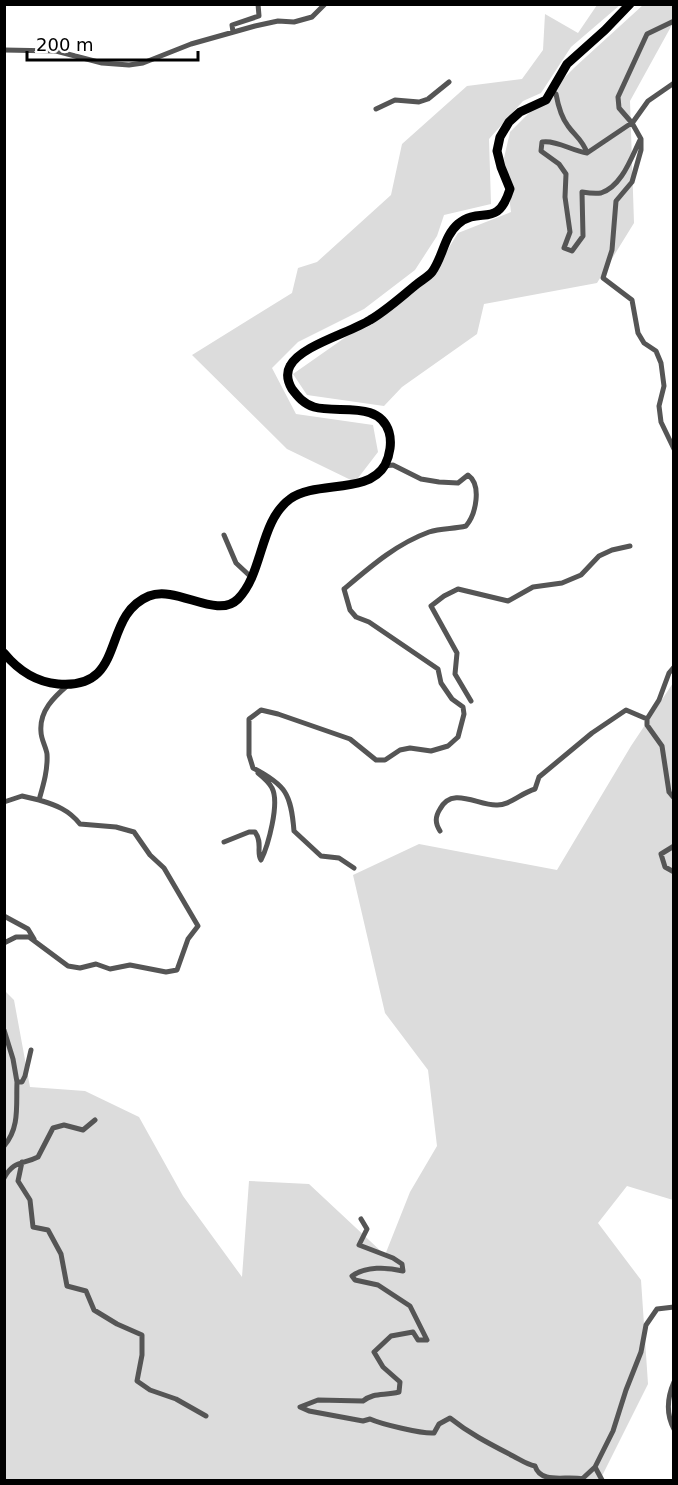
<svg xmlns="http://www.w3.org/2000/svg" width="678" height="1485" viewBox="0 0 678 1485" font-family="'DejaVu Sans',sans-serif">
  <rect width="100%" height="100%" fill="#fff"/>
  <path fill="#dcdcdc" d="M597 5H620L571 47 541 93 523 101 489 139 491 204 444 215 437 236 415 270 364 309 298 342 272 368 296 414 373 425 378 452 355 482 287 449 192 355 292 293 298 268 317 262 391 195 402 144 467 86 522 79 543 50 545 14 578 33Z
    M643 5H673V23L630 101 634 223 597 283 484 304 477 334 402 387 384 406 307 395 293 374 430 278 458 233 511 212 504 158 510 132 575 67Z
    M673 683V1200L627 1186 598 1223 641 1280 648 1384 600 1480H5L4 990 14 1000 30 1087 85 1091 139 1117 183 1196 242 1277 249 1181 309 1184 385 1255 410 1192 437 1146 428 1070 385 1013 353 875 419 844 557 870 631 746Z"/>
  <g fill="none" stroke-linecap="round" stroke-linejoin="round">
    <path stroke="#555" stroke-width="5" d="M674 21 647 34 618 97 619 108 632 123 641 139V150L632 182 616 201 612 250 603 278 632 300 638 333 644 343 656 351 661 363 664 386 659 406 661 422 674 449
      M233 32 232 25 259 16 258 4
      M4 50 56 51 102 63 129 65 143 63 191 44 255 26 278 21 294 22 312 17 325 4
      M552 92 556 94C558 105 561 117 568 126 575 136 583 140 587 153
      M376 109 395 100 419 102 428 99 449 82
      M640 140C631 158 622 186 601 193 595 194 588 193 582 192L583 236 572 251 564 248 570 232 565 197 566 174 559 164 541 151 542 142C557 140 572 151 587 153L633 122 648 101 674 83
      M224 535 236 563 251 577
      M471 701 455 674 457 653 431 606 444 596 458 589 508 601 533 587 562 583 581 575 599 556 612 550 630 546
      M647 719V725L662 746 669 792 674 798
      M4 802 22 796 39 800C43 786 48 770 47 754 46 747 41 739 41 732 39 711 54 697 68 685
      M440 831C435 823 435 817 440 809 452 786 477 805 496 805 509 806 521 793 535 789L539 777 592 733 626 710 647 719 659 700 669 673 674 667
      M224 842 249 832H255C263 843 256 852 261 860 268 846 280 803 272 788 269 782 263 777 258 773
      M674 846 661 854 665 867 674 872
      M354 868 339 858 321 856 294 831C291 794 286 785 253 768L249 755V719L261 710 278 714 350 739 376 760H385L400 750 410 748 431 751 448 746 458 737 464 714 463 707 452 699 441 683 438 669 369 622 356 617 350 610 344 589C370 567 396 544 429 532 441 528 454 529 466 526 476 514 482 485 468 475L458 483 439 482 421 479 393 465 384 466
      M4 916 28 929 34 939
      M4 943 16 937H29L68 966 80 968 96 964 110 969 130 965 166 972 177 970 188 939 198 926 164 868 150 855 134 832 116 827 80 824C69 810 56 805 39 800
      M4 1030 13 1059 17 1082H22L25 1076 31 1050
      M4 1146C20 1128 16 1105 17 1082
      M22 1162 18 1181 30 1200 33 1227 48 1230 61 1254 67 1286 86 1291 94 1310 117 1324 142 1335V1355L137 1381 150 1390 176 1399 206 1416
      M4 1178C14 1160 22 1165 38 1157L53 1128 64 1125 83 1130 95 1120
      M361 1219 367 1229 359 1245 393 1258 402 1264 403 1271C387 1267 366 1266 352 1276L355 1280 378 1285 410 1306 427 1340H418L413 1332 391 1336 374 1352 383 1367 400 1382 399 1392C384 1396 374 1392 363 1401L318 1400 300 1407 309 1411 363 1421 370 1419C381 1424 422 1434 434 1433L439 1424 450 1418C470 1434 490 1444 513 1456 521 1460 526 1464 535 1466 541 1485 567 1475 582 1479
      M674 1382C667 1398 666 1414 674 1429
      M581 1480 595 1467
      M602 1480 595 1467 613 1431 626 1390 641 1352 646 1325 657 1309 674 1307"/>
    <path stroke="#000" stroke-width="9" d="M4 653C18 670 36 682 58 684 128 690 100 616 149 596 177 585 217 620 238 599 264 572 259 522 290 499 316 480 368 495 385 465 390 455 392 442 389 432 379 400 338 414 314 407 304 404 298 397 292 389 288 382 286 373 290 366 300 346 349 333 370 320 387 310 402 296 417 284 422 280 429 276 432 272 443 257 444 236 458 224 481 205 497 230 510 189L501 167 497 151 500 137 509 122 520 112 546 100 567 64 605 30 630 4"/>
  </g>
  <rect width="678" height="1485" fill="none" stroke="#000000" stroke-width="12"/>
  <path d="M27 51v9h171v-9" fill="none" stroke="#000000" stroke-width="3"/>
  <text x="36" y="51" font-size="18" fill="#000000" stroke="#ffffff" stroke-width="4.5" paint-order="stroke">200 m</text>
</svg>
